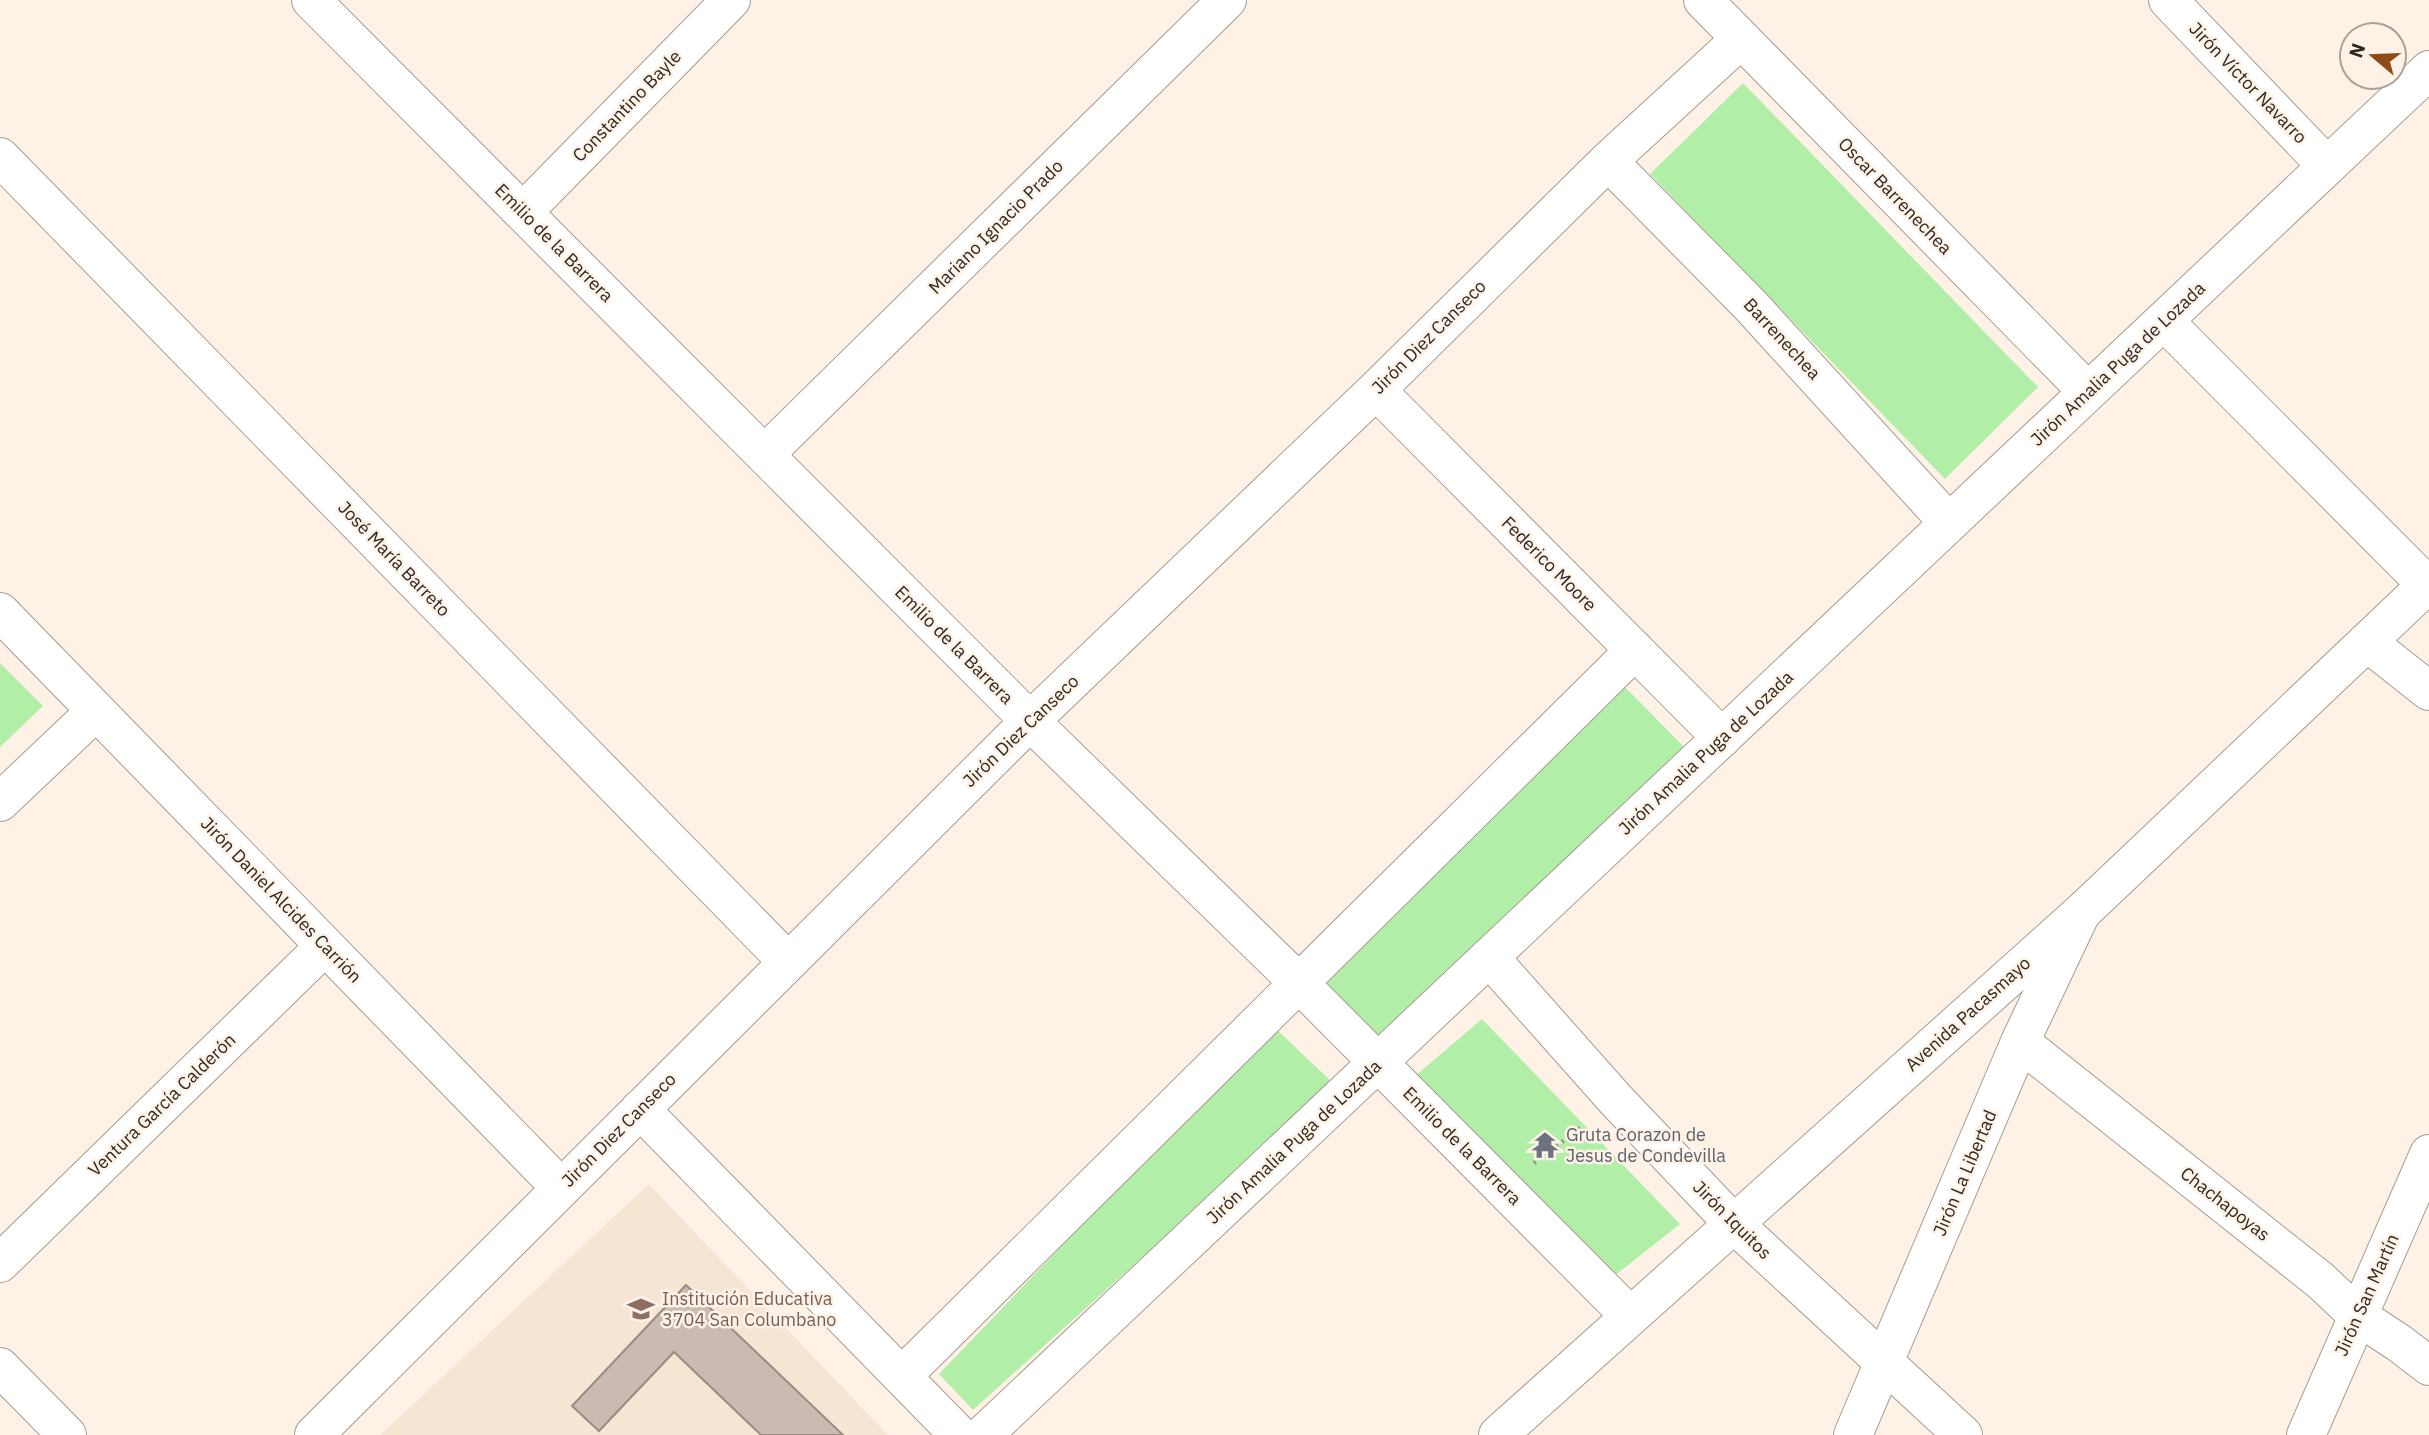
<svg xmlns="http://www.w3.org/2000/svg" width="2429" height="1435" viewBox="0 0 2429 1435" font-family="'IBM Plex Sans',sans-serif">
  <rect width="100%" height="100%" fill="#fef2e7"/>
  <path fill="#f7e5d4" d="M649 1184 888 1435H380Z"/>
  <path fill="#b1eea8" d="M1743 83 2038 387 1945 479 1650 174Z
    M0 663 43 706 0 747Z
    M1619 681 1685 748 1377 1040 1316 983Z
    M1482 1019 1680 1224 1609 1280 1414 1077Z
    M1273 1026 1334 1084 973 1410 939 1374Z"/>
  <path fill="#c9bbb2" stroke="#998c83" stroke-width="2" d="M686 1285 843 1435H761L674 1352 599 1431 572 1406Z"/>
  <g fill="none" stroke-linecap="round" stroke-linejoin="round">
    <defs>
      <path id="minor" d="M311 0 1030 721 1299 983 1630 1316
        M1703 0 2088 392
        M2168 0 2327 166
        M0 157 787 961
        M1608 161 1751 306 1949 523
        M523 212 731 0
        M2164 321 2427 585
        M1376 390 1722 738
        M765 454 1227 0
        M0 612 561 1188
        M2367 642 2429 691
        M0 802 96 711
        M1489 957 1616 1100 1733 1223 1963 1435
        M2020 1042 2321 1281 2358 1316 2399 1343 2429 1366
        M640 1109 959 1435
        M0 1263 325 946
        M0 1367 67 1435
        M902 1376 1635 650
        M314 1435 1030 721 1376 390 1608 161 1741 39
        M983 1435 2429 70
        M1853 1435 2020 1042 2081 913
        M2306 1435 2429 1154"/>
      <path id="tertiary" d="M1498 1435 2081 913 2429 583"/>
    </defs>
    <use href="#minor" stroke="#a79c91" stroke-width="40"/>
    <use href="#tertiary" stroke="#a79c91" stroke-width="40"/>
    <path stroke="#978f87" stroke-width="4.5" stroke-dasharray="2 5" stroke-linecap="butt" d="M1534 1163 1583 1126"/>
    <use href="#minor" stroke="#fff" stroke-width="38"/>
    <use href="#tertiary" stroke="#fff" stroke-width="38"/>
  </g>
  <defs>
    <symbol id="temple-bare" viewBox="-9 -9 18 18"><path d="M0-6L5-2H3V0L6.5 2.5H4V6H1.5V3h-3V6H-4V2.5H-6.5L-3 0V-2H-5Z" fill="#6b7280" stroke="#fef2e7" stroke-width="2.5" paint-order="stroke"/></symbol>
    <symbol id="school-bare" viewBox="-9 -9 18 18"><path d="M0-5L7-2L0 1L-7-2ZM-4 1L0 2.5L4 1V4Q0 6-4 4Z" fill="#8d6e63" stroke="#fef2e7" stroke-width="2.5" paint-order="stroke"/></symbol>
  </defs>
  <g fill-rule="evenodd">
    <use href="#temple-bare" x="1526" y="1126" width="38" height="38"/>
    <use href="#school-bare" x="622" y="1290" width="38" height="38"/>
  </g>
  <g text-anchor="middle" stroke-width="5" stroke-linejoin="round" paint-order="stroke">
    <g font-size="18" fill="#2c2823" stroke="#fef2e7">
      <text transform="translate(2248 83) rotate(46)" y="6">Jirón Víctor Navarro</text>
      <text transform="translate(627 106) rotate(-46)" y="6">Constantino Bayle</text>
      <text transform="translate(1895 196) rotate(46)" y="6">Oscar Barrenechea</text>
      <text transform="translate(996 227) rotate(-45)" y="6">Mariano Ignacio Prado</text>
      <text transform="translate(554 243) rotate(45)" y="6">Emilio de la Barrera</text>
      <text transform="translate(1429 337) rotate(-45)" y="6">Jirón Diez Canseco</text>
      <text transform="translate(1782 339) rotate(47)" y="6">Barrenechea</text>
      <text transform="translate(2118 364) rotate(-43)" y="6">Jirón Amalia Puga de Lozada</text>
      <text transform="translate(394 559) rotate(46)" y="6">José María Barreto</text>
      <text transform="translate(1549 564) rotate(45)" y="6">Federico Moore</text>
      <text transform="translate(954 645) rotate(45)" y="6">Emilio de la Barrera</text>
      <text transform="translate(1021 731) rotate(-44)" y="6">Jirón Diez Canseco</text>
      <text transform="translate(1706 753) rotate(-43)" y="6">Jirón Amalia Puga de Lozada</text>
      <text transform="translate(281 900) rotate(46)" y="6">Jirón Daniel Alcides Carrión</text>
      <text transform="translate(1968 1014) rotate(-42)" y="6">Avenida Pacasmayo</text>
      <text transform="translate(162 1105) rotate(-44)" y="6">Ventura García Calderón</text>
      <text transform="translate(619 1130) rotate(-45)" y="6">Jirón Diez Canseco</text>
      <text transform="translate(1294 1142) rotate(-43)" y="6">Jirón Amalia Puga de Lozada</text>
      <text transform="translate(1462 1146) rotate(45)" y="6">Emilio de la Barrera</text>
      <text transform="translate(1965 1173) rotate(-67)" y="6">Jirón La Libertad</text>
      <text transform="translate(2225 1204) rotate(38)" y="6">Chachapoyas</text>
      <text transform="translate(1732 1220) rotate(45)" y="6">Jirón Iquitos</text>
      <text transform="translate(2367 1295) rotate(-66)" y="6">Jirón San Martín</text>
    </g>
    <g font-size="18" fill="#5b616d" stroke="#fef2e7" text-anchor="start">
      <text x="1566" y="1141">Gruta Corazon de<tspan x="1566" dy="21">Jesus de Condevilla</tspan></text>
    </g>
    <g font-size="18" fill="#785e54" stroke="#fef2e7" text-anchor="start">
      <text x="662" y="1305">Institución Educativa<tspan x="662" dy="21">3704 San Columbano</tspan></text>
    </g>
  </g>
  <g transform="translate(2373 56) rotate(289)"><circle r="33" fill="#fef2e7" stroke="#aaa199" stroke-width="2"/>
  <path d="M0-5L12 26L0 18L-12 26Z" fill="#8c4c15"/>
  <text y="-10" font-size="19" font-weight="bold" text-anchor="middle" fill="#2c2823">N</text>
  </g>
</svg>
